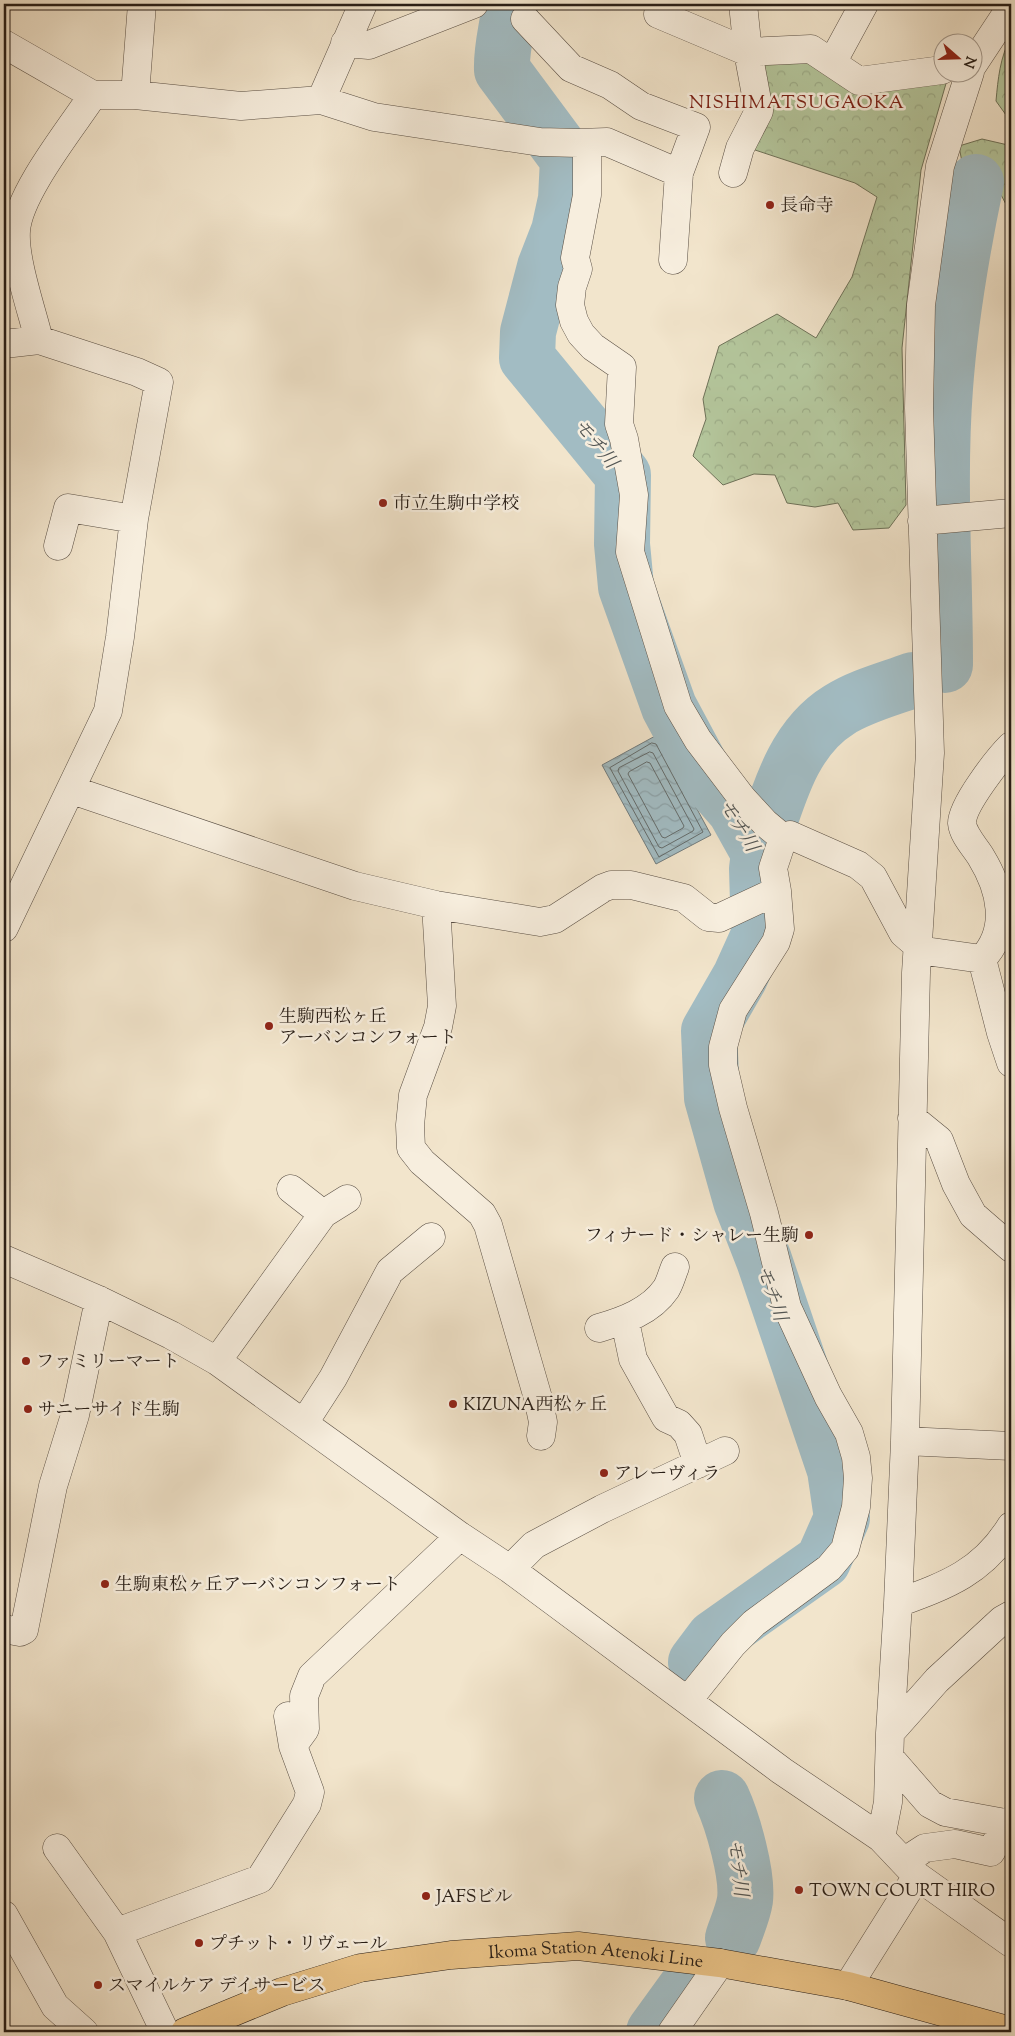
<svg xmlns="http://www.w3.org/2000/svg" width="1015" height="2036" viewBox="0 0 1015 2036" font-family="'Sorts Mill Goudy','Noto Serif JP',serif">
  <defs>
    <pattern id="forest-crowns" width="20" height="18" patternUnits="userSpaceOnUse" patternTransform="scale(1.25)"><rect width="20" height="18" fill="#b4c69c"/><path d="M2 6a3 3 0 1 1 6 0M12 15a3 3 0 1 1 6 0" fill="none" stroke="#9baa86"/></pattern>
    <pattern id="water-waves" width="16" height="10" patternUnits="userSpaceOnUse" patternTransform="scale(1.25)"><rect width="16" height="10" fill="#a2bcc3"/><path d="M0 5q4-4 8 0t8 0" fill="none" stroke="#8ca1a7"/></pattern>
  </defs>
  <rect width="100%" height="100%" fill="#f2e5cc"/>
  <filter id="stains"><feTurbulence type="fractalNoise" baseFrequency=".004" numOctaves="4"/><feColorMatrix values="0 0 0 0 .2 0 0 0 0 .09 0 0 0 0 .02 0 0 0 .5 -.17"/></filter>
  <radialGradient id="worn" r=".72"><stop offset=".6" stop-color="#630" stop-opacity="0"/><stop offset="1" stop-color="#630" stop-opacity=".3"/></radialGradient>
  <path fill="url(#forest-crowns)" stroke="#6e7259" d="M1011 37V122L996 101C998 79 1000 57 1011 37Z
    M784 57 947 80 921 170 902 348 906 505 889 528 853 530 838 503 815 507 787 503 775 475 754 474 723 485 693 456 706 419 703 399 719 346 777 314 816 338 852 277 877 197 855 183 752 149 767 126 766 89 756 66Z
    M982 139 1008 145 1011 143V214L998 189 988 179 964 173 959 146Z"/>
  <path fill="url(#water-waves)" stroke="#717c7e" d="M657 735 711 835 656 864 602 765Z"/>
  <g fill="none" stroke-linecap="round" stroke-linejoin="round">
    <path stroke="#646c6c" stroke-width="1" d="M652 743 656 744 703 832 659 857 610 768Z
      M650 752 653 753 694 829 693 831 662 848 659 847 618 771 619 768Z
      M647 762 650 763 684 826 683 828 665 838 662 837 628 774 629 772Z"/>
    <path stroke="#a2bcc3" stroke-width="56" d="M510 4C508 26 501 47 502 70L568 159 566 199 559 231 545 267 528 332 527 358 623 475 622 544 626 587 669 707 707 778 735 810 759 853 757 869 759 935 740 977 709 1031 712 1098 741 1201 764 1260 835 1470 842 1518 823 1561 714 1638 696 1662
      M945 665C945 573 938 480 945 388 950 318 962 249 976 182
      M759 853C777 802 790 740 839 710 861 696 889 689 913 680
      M722 1798C733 1822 748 1875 745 1900 743 1913 737 1926 733 1938
      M654 2032 688 1985"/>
    <defs>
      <path id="minor" d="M658 14 748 52 811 49 859 81 942 70
        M525 19 571 68 610 85 641 106 696 127 679 173 673 260
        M345 43 369 45 474 4
        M4 44 93 95H135L241 106 321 100 374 117 540 142 579 143 607 142 679 173
        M832 63 864 4
        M972 66 1011 7
        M135 95 142 4
        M321 100 363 4
        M587 143V195L575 258 578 269 572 287 570 305 574 321 581 334 593 347 622 367 619 424 624 439 634 495 630 552 678 706 698 740 742 798 765 823 783 838
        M733 173 740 148 759 111 748 52 743 4
        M4 344 39 340
        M922 521 1011 513
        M58 546 68 508 134 519
        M72 790 355 886 436 905 540 922 555 919 603 888 611 885H631L684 898 708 917 719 918 777 891 773 868 783 838 790 835 858 865 873 877 903 933 917 945
        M436 905 442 1006 438 1027 413 1095 410 1125 411 1148 422 1162 482 1214 488 1225 538 1398 543 1422 541 1436
        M4 928 108 711 120 637 134 519 159 382 137 372 39 340C32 311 14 260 16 231 18 194 71 128 93 95
        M918 950 982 959 1001 1033 1011 1063
        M982 959C1011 929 1000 888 981 857 975 847 963 835 962 823 962 805 998 759 1011 746
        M912 1118 939 1140 956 1184 973 1215 1011 1248
        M291 1189 323 1214
        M4 1259 99 1300 171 1335 217 1361 460 1536 510 1569 782 1771 881 1838 917 1876 1011 1943
        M625 1321 633 1359 666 1418 679 1424 688 1434 698 1464
        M599 1328C623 1321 651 1311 666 1289 670 1283 672 1274 675 1267
        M217 1361 323 1214 347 1199
        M304 1423 333 1378 390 1271 431 1237
        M905 1441 1011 1446
        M510 1569 534 1545 602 1509 725 1451
        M898 1603C947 1585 983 1572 1011 1526
        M4 1629 20 1632 24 1630 53 1486 75 1415 99 1300
        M688 1700 733 1644 754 1623 829 1568 845 1549 856 1507 858 1478 856 1457 849 1433 828 1396 787 1307 764 1213 733 1108 723 1065V1047L733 1010 776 942 780 929 777 891
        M890 1733 937 1680 1002 1620 1011 1615
        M297 1740 305 1729 304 1696 312 1676 460 1536
        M890 1758 930 1804 945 1812 1005 1823 1011 1821
        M881 1838 888 1802 890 1733 898 1603 905 1441 916 973 930 753 919 408 921 305 940 166 970 72
        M57 1848 117 1932 165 2032
        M905 1861 925 1848 955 1844 991 1852C996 1842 999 1833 1011 1835
        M4 1915 55 2006 84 2032
        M117 1932 260 1879 307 1804 310 1792 293 1746 288 1716
        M848 1986 917 1876
        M672 2032 720 1963"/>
      <g id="major">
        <path id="s1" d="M185 2032 282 1992 360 1968 451 1955 578 1946 720 1963 848 1986 1011 2031"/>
      </g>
    </defs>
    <use href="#minor" stroke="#5a4f44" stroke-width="29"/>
    <use href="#major" stroke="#271d16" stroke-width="29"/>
    <use href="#minor" stroke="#f7eede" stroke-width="28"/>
    <use href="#major" stroke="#e9c286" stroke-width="28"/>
  </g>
  <g fill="#8f2418" stroke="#f7eede" stroke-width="2">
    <circle cx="770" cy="205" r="5"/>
    <circle cx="383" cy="503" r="5"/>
    <circle cx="269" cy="1026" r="5"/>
    <circle cx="809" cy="1235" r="5"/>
    <circle cx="26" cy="1361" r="5"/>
    <circle cx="453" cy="1404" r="5"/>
    <circle cx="28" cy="1409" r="5"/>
    <circle cx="604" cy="1473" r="5"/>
    <circle cx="105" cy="1584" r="5"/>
    <circle cx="799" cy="1890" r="5"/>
    <circle cx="426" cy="1896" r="5"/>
    <circle cx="199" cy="1943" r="5"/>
    <circle cx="98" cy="1985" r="5"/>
  </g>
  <g text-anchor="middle" stroke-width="5" stroke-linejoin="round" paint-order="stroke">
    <g font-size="18" fill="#271d16" stroke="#f7eede" text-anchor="start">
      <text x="780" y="211">長命寺</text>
      <text x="393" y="509">市立生駒中学校</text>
      <text x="279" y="1022">生駒西松ヶ丘<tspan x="279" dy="21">アーバンコンフォート</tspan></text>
      <text x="799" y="1241" text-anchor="end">フィナード・シャレー生駒</text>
      <text x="36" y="1367">ファミリーマート</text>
      <text x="463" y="1410">KIZUNA西松ヶ丘</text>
      <text x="38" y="1415">サニーサイド生駒</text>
      <text x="614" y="1479">アレーヴィラ</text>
      <text x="115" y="1590">生駒東松ヶ丘アーバンコンフォート</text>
      <text x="809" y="1896">TOWN COURT HIRO</text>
      <text x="436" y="1902">JAFSビル</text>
      <text x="209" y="1949">プチット・リヴェール</text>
      <text x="108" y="1991">スマイルケア デイサービス</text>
    </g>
    <g font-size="18" fill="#271d16" stroke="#f7eede">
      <text dy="6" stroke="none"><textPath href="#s1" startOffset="424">Ikoma Station Atenoki Line</textPath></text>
    </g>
    <g font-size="19" letter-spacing="1" fill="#7a1f14" stroke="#f7eede">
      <text x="797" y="108">NISHIMATSUGAOKA</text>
    </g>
    <g font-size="19" font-style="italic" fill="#525553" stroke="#f7eede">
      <text transform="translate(597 443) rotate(51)" y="7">モチ川</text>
      <text transform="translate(740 825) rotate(59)" y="7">モチ川</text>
      <text transform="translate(773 1293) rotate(71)" y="7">モチ川</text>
      <text transform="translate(739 1868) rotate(83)" y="7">モチ川</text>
    </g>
  </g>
  <rect width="1015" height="2036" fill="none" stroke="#f2e5cc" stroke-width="20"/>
  <rect x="5" y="5" width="1005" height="2026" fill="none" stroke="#271d16" stroke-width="2.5"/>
  <rect x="10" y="10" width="995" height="2016" fill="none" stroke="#271d16"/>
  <g transform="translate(958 58) rotate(110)"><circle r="24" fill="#f7eede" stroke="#a49a8e"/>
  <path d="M0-4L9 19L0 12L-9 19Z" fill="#8f2418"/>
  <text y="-8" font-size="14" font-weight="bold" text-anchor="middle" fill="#271d16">N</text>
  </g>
  <rect width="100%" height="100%" filter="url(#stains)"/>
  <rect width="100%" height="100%" fill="url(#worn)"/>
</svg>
